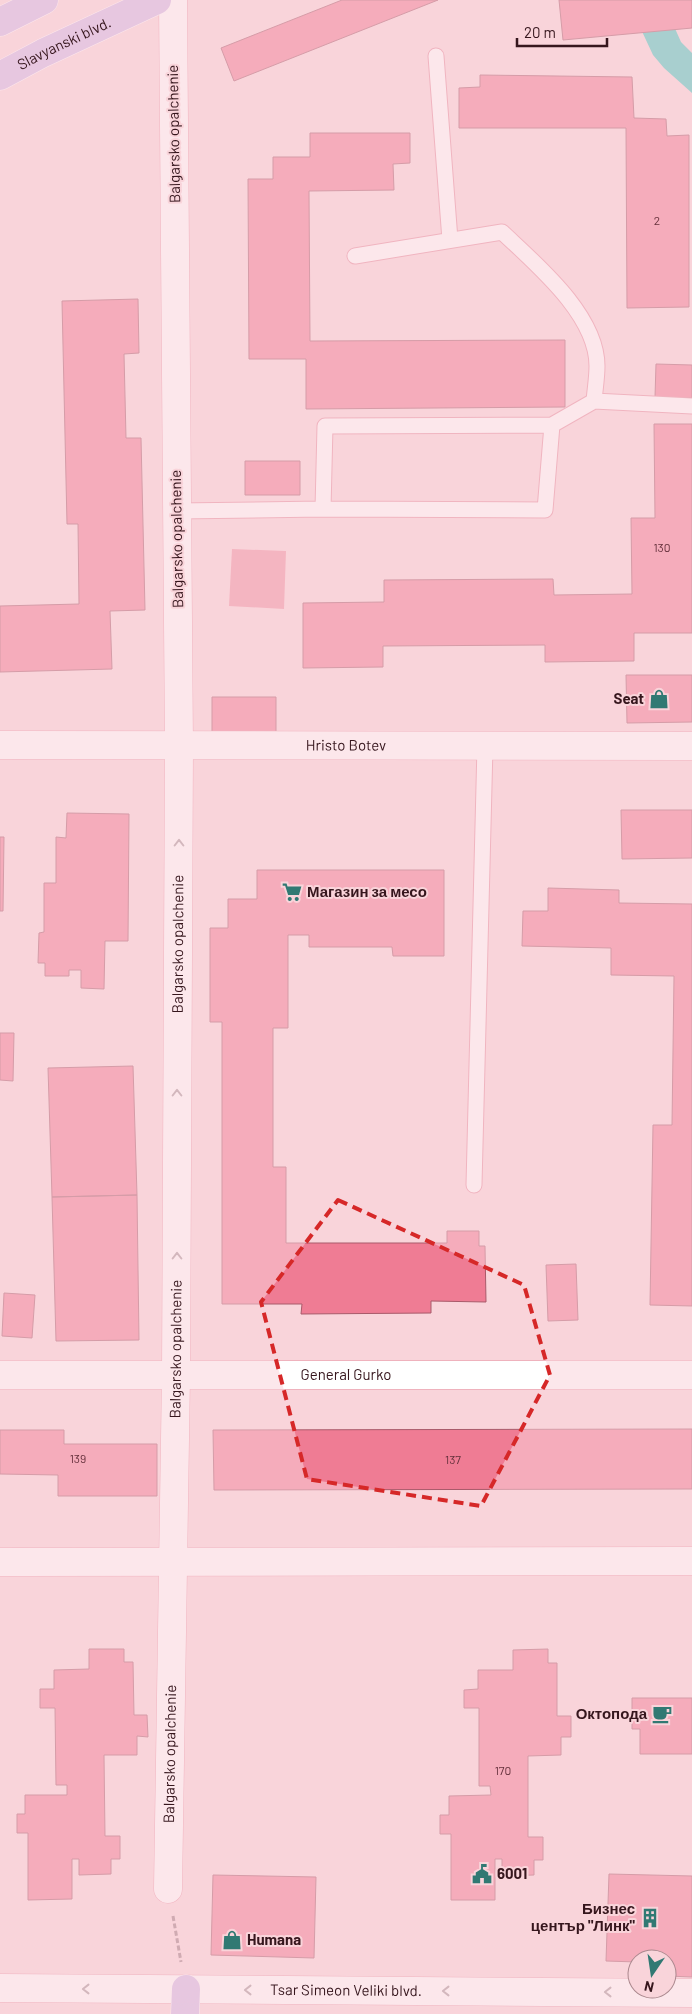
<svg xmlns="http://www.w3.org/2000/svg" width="692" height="2014" viewBox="0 0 692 2014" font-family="Barlow,sans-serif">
  <rect width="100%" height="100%" fill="#f9d4da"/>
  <path fill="#ee91a2" d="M232 549 286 551 284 609 229 606Z"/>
  <path fill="#46cbc1" d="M673 24 681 42 692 53V93L664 68 653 55 639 25Z"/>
  <path fill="#ef7c94" stroke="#a95a6a" d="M342 0H438L234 81 221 48Z
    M559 0H692V28L563 40Z
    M480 75 632 77 634 118 666 119 667 136 689 135V307L627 308 626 128H459V88L480 87Z
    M310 133H410V163L393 164 394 190 309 191 310 341 565 340V407L306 409V359H249L248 179H273V157H310Z
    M138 299 139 353 124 354 126 438H141L145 610 110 611 112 669 0 672V606L79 604 78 524H67L62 301Z
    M656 364 692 365V398L655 397Z
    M654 424H692V633H634V661L545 662V645L383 646V667L303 668V603L384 602V580L553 579 554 595 632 594 631 518H655Z
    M245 461H300V495H245Z
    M626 675H692V722L627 723Z
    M212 697H276V738H212Z
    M621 810H692V858L622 859Z
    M67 813 129 814 128 941H105L104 989 81 988V970H69V976H45V963H38L39 933 44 932V883H56V837L66 838Z
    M0 837H4L3 911H0Z
    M257 870H444V956H393L392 947H309V935H288V1028H273V1167H286V1243H447V1231H479V1246H485L486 1302 431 1301V1313L301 1314 302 1304H222V1022H210V928H228V899H257Z
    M548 888 619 890V903L692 904V1306L650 1305 653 1125H672L674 976 611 975V948L522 946 523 911H548Z
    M0 1033H14L13 1081 0 1080Z
    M133 1066 137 1195 52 1197 48 1068Z
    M137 1195 139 1340 56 1341 52 1197Z
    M576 1264 578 1320 548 1321 546 1265Z
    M4 1293 35 1295 32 1338 2 1336Z
    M692 1429V1489L214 1490 213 1430Z
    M0 1430H64V1444H157V1496H58V1475L0 1474Z
    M89 1649H124V1662H133L134 1715H147L148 1737 137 1736V1755H104L105 1836H120V1859H111V1874L79 1875V1859H72V1899L28 1900V1833H17V1814H25V1795H67V1785H56L55 1708H40V1689H54V1670L89 1669Z
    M548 1649V1663H557V1716H571V1737H561V1755L528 1756V1837H543V1860H534V1875L502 1876V1859H495V1900H451V1834H440V1815H449V1796L491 1795 490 1786H479V1708H464V1690L478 1689V1670H513V1650Z
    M632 1698H692V1754H640V1729H632Z
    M609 1874 692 1876V1977L667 1976V1959H637V1962L606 1961Z
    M213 1875 316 1877 314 1958 211 1955Z"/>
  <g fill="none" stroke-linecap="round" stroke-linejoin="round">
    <defs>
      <path id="service" d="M436 56 450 240
        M355 256 502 232C537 265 597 315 597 366 597 378 595 389 594 401L692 406
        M552 425 545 510 323 509 325 426 552 425 594 401
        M177 511 323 509
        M474 1185 485 746"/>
      <g id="minor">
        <path id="s1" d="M0 1375H692"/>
        <path d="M1 1562 692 1561"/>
        <path id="s2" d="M168 1889 176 1375 179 746 173 0"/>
      </g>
      <g id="tertiary">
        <path id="s3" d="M0 745 692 746"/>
      </g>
      <g id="secondary">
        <path id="s4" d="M0 1988 692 1993"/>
      </g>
      <g id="primary">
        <path d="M0 22 44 0"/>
        <path id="s5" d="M0 76 43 53 157 0"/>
        <path d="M185 2014 186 1989"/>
      </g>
    </defs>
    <use href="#service" stroke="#e590a0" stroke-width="17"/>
    <use href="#minor" stroke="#e590a0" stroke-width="29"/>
    <use href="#tertiary" stroke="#e590a0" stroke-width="29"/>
    <use href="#secondary" stroke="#e590a0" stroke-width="29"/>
    <use href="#primary" stroke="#fff" stroke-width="29"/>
    <path stroke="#9d7a81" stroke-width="3" stroke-dasharray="5 2.5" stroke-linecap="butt" d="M173 1916 181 1962"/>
    <use href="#service" stroke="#fff" stroke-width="15"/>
    <use href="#minor" stroke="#fff" stroke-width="28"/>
    <use href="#tertiary" stroke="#fff" stroke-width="28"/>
    <use href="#secondary" stroke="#fff" stroke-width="28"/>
    <use href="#primary" stroke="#d1b9e7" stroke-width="28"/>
  </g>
  <defs><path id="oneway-chevron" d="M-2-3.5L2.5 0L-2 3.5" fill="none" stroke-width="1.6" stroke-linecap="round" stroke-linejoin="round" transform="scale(1.25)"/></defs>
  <g stroke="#a59699">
    <use href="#oneway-chevron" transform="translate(179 843) rotate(-90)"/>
    <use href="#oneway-chevron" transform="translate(177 1093) rotate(-90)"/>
    <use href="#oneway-chevron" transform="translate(177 1256) rotate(-90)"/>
    <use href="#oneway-chevron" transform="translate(86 1989) rotate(-180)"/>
    <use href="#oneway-chevron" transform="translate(248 1990) rotate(-180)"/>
    <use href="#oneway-chevron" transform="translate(446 1991) rotate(-180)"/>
    <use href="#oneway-chevron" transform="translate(608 1992) rotate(-180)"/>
  </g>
  <path d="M0 0H692V2014H0ZM338 1200 524 1285 550 1375 481 1506 307 1479 261 1302Z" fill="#f9d4da" fill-opacity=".55" fill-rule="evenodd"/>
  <path fill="none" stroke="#d62828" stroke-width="4" stroke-dasharray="10 6" stroke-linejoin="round" d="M338 1200 524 1285 550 1375 481 1506 307 1479 261 1302Z"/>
  <defs>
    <symbol id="shop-bare" viewBox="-9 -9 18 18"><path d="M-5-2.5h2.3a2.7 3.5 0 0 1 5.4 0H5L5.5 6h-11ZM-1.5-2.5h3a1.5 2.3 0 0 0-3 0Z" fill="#317973" stroke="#f9d4da" stroke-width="2.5" paint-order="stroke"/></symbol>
    <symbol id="supermarket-bare" viewBox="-9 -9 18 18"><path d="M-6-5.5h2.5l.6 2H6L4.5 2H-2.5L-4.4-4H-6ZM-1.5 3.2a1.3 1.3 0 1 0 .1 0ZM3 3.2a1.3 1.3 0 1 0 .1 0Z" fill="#317973" stroke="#f9d4da" stroke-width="2.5" paint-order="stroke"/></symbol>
    <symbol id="cafe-bare" viewBox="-9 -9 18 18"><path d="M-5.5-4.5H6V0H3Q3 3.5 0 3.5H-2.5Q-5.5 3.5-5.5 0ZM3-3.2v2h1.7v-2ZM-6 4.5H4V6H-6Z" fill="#317973" stroke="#f9d4da" stroke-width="2.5" paint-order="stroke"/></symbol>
    <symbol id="civic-bare" viewBox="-9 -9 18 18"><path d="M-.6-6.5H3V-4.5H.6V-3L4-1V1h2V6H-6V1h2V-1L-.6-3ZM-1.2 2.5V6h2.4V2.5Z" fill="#317973" stroke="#f9d4da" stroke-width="2.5" paint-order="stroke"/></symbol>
    <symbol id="building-bare" viewBox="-9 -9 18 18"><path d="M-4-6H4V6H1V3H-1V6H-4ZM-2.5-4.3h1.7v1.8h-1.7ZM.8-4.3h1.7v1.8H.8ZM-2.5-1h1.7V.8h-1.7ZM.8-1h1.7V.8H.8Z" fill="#317973" stroke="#f9d4da" stroke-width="2.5" paint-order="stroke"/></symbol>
  </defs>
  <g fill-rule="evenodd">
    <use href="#shop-bare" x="645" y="685" width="28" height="28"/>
    <use href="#supermarket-bare" x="278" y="878" width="28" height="28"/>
    <use href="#cafe-bare" x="648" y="1700" width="28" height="28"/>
    <use href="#civic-bare" x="468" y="1860" width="28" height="28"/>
    <use href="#building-bare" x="636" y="1904" width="28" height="28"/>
    <use href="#shop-bare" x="218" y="1926" width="28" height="28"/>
  </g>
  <g text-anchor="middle" stroke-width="4" stroke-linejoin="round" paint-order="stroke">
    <g font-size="12" fill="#64303b">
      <text x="657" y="225">2</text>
      <text x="662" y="552">130</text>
      <text x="78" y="1463">139</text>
      <text x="453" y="1464">137</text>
      <text x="503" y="1775">170</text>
    </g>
    <g font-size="15" fill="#36161d" stroke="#f9d4da">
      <text dy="5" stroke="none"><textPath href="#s5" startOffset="72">Slavyanski blvd.</textPath></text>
      <text transform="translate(174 134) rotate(-91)" y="5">Balgarsko opalchenie</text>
      <text transform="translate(177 539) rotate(-91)" y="5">Balgarsko opalchenie</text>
      <text dy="5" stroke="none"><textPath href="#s3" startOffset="346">Hristo Botev</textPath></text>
      <text dy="5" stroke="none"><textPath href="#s2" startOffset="945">Balgarsko opalchenie</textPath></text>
      <text dy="5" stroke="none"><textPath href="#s2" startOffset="540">Balgarsko opalchenie</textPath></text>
      <text dy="5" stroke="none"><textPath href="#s1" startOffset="346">General Gurko</textPath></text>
      <text dy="5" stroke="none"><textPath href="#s2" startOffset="135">Balgarsko opalchenie</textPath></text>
      <text dy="5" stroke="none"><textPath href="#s4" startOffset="346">Tsar Simeon Veliki blvd.</textPath></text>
    </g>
    <g font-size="15" font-weight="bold" fill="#36161d" stroke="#f9d4da" text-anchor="end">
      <text x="644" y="704">Seat</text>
      <text x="307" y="897" text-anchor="start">Магазин за месо</text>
      <text x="647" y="1719">Октопода</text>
      <text x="497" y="1879" text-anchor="start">6001</text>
      <text x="635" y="1914">Бизнес<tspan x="635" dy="17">център "Линк"</tspan></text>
      <text x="247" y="1945" text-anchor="start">Humana</text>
    </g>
  </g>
  <g transform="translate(652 1974) rotate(193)"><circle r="24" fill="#f9d4da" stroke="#ab888e"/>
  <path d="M0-4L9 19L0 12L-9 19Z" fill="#317973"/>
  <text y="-8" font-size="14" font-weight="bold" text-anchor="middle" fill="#36161d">N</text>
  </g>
  <path d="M517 38v8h90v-8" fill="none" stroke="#36161d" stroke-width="2.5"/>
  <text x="524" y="38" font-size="15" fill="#36161d" stroke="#f9d4da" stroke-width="4" paint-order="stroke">20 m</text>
</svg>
